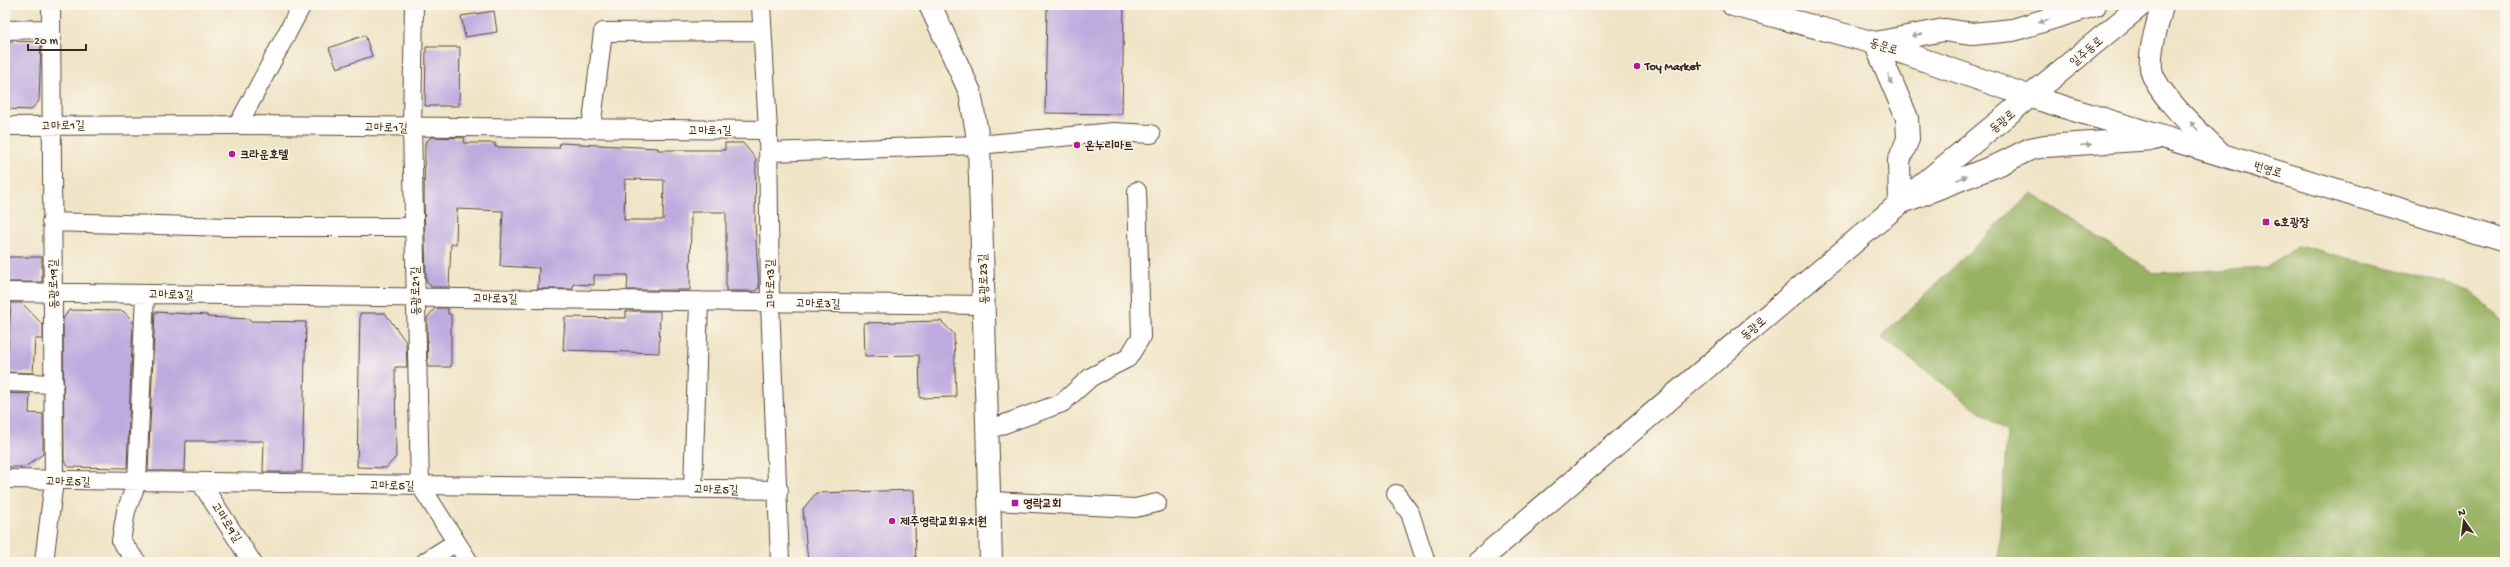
<svg xmlns="http://www.w3.org/2000/svg" width="2510" height="567" viewBox="0 0 2510 567" font-family="'Gochi Hand','Poor Story',sans-serif">
  <rect width="100%" height="100%" fill="#fbf7ec"/>
  <filter id="ink" filterUnits="userSpaceOnUse"><feTurbulence type="fractalNoise" baseFrequency=".025" numOctaves="2"/><feDisplacementMap in="SourceGraphic" scale="8" xChannelSelector="R" yChannelSelector="G"/><feConvolveMatrix kernelMatrix="1 2 1 2 8 2 1 2 1" color-interpolation-filters="sRGB"/></filter>
  <filter id="wash" filterUnits="userSpaceOnUse"><feTurbulence type="fractalNoise" baseFrequency=".012" numOctaves="4" result="noise"/><feDisplacementMap in="SourceGraphic" scale="16" xChannelSelector="R" yChannelSelector="G"/><feGaussianBlur stdDeviation="0.9" result="paint"/><feColorMatrix in="noise" values="0 0 0 0 0 0 0 0 0 0 0 0 0 0 0 0 0 1.4 0 .05"/><feComposite in="paint" operator="in"/></filter>
  <g filter="url(#wash)">
    <rect width="100%" height="100%" fill="#f0e4c6"/>
    <path fill="#98b264" stroke="#6a6e41" d="M2031 193 2154 273 2268 268 2298 245 2470 290 2505 323V562H1998L2007 432 1881 337Z"/>
    <g id="blocks">
      <path fill="#bdaade" fill-rule="evenodd" d="M1047 5H1124L1122 114 1045 113Z
        M494 11 497 32 465 37 461 16Z
        M365 35 372 56 337 68 329 48Z
        M5 41 41 42 39 101 31 110 5 109Z
        M426 47H460L459 106H425Z
        M431 137 465 138 464 143H495V147L559 148 560 143 658 148V150H725V143H743L756 159 755 223 759 288 755 291H726V212H691L690 290H627L628 275H594V285L573 284V289H538L539 268 500 266 503 211 457 209 456 244H451L449 287H431L426 280 424 196 425 143ZM625 179 664 180 663 220H624Z
        M5 257H42V282H5Z
        M11 303H22L43 325V339H35L33 373 5 372V351H8Z
        M435 308H448V314H451V367H428L427 318Z
        M69 310 123 311 133 321 127 468 69 467 64 461 63 319Z
        M626 311H660L659 353 563 350 565 317 626 318Z
        M155 312 207 315V317L250 319V321L306 322 302 472H263L264 441H186L185 471H148Z
        M360 313H385L406 342 407 367H395L396 457 386 468 357 467Z
        M941 321 954 334 956 397 920 398 919 355 865 356 864 323Z
        M5 393 30 394 29 413 43 414V454L25 467H5Z
        M914 490 916 562H808L803 509 816 493Z"/>
    </g>
  </g>
  <g filter="url(#ink)">
    <use href="#blocks" fill-opacity="0" stroke="#564637" stroke-width="1"/>
    <g fill="none" stroke-linecap="round" stroke-linejoin="round">
      <defs>
        <path id="street" d="M414 5 412 127 420 485 469 562
          M761 5 768 130 770 302 780 562
          M5 30 51 29
          M238 125 302 5
          M5 126 238 125 768 130
          M591 129 603 32 762 31
          M768 152 979 145 1113 132 1151 134
          M51 222 229 227H414
          M5 292 984 305
          M5 382 54 384
          M988 430 1062 403 1091 377 1128 358 1141 337 1137 191
          M5 479 779 490
          M201 483 252 562
          M693 489 699 301
          M1396 494 1410 513 1426 562
          M990 501 1135 508 1157 503
          M44 562 54 481 51 5
          M137 562 121 541 126 511 137 482 145 294
          M425 562 456 542"/>
        <path id="secondary" d="M930 5 970 92 979 145 991 562
          M1733 5 1875 43 2031 97 2505 241
          M2095 5 2013 30 1972 34 1944 30 1875 43 1907 118 1908 139 1899 161 1900 203 2000 164 2030 149 2045 146 2154 139
          M2162 5C2158 25 2149 48 2151 68 2153 91 2203 136 2220 153
          M1478 562 1900 203 2141 5"/>
      </defs>
      <use href="#street" stroke="#564637" stroke-width="20"/>
      <use href="#secondary" stroke="#564637" stroke-width="24"/>
      <use href="#street" stroke="#fff" stroke-width="18"/>
      <use href="#secondary" stroke="#fff" stroke-width="22"/>
    </g>
    <defs><path id="oneway-solid" d="M-6-.8H1V-3.2L6.5 0L1 3.2V.8H-6Z"/></defs>
    <g fill="#a79f9a">
      <use href="#oneway-solid" transform="translate(2044 21) rotate(160)"/>
      <use href="#oneway-solid" transform="translate(1917 35) rotate(169)"/>
      <use href="#oneway-solid" transform="translate(1890 79) rotate(67)"/>
      <use href="#oneway-solid" transform="translate(2194 126) rotate(-133)"/>
      <use href="#oneway-solid" transform="translate(2086 145) rotate(-5)"/>
      <use href="#oneway-solid" transform="translate(1962 178) rotate(-21)"/>
    </g>
  </g>
  <g fill="#b5179e" stroke="#fbf7ec" stroke-width="1.5">
    <circle cx="1637" cy="66" r="4"/>
    <circle cx="1077" cy="145" r="4"/>
    <circle cx="232" cy="154" r="4"/>
    <rect x="2262" y="218" width="8" height="8" rx="2"/>
    <rect x="1011" y="499" width="8" height="8" rx="2"/>
    <circle cx="892" cy="521" r="4"/>
  </g>
  <g text-anchor="middle" stroke-width="3" stroke-linejoin="round" paint-order="stroke">
    <g font-size="12" fill="#3b2a1e" stroke="#fbf7ec">
      <text transform="translate(1884 46) rotate(18)" y="4">동문로</text>
      <text transform="translate(2086 51) rotate(-40)" y="4">일주동로</text>
      <text transform="translate(2002 121) rotate(-39)" y="4">동광로</text>
      <text transform="translate(63 125) rotate(-1)" y="4">고마로1길</text>
      <text transform="translate(386 127) rotate(1)" y="4">고마로1길</text>
      <text x="710" y="134">고마로1길</text>
      <text transform="translate(2268 169) rotate(17)" y="4">번영로</text>
      <text transform="translate(983 279) rotate(-92)" y="4">동광로23길</text>
      <text transform="translate(53 284) rotate(-91)" y="4">동광로19길</text>
      <text transform="translate(770 284) rotate(-91)" y="4">고마로13길</text>
      <text transform="translate(415 291) rotate(-91)" y="4">동광로21길</text>
      <text transform="translate(171 294) rotate(1)" y="4">고마로3길</text>
      <text transform="translate(495 298) rotate(1)" y="4">고마로3길</text>
      <text transform="translate(818 303) rotate(1)" y="4">고마로3길</text>
      <text transform="translate(1753 328) rotate(-40)" y="4">동광로</text>
      <text transform="translate(68 481) rotate(1)" y="4">고마로5길</text>
      <text transform="translate(392 485) rotate(1)" y="4">고마로5길</text>
      <text transform="translate(716 489) rotate(1)" y="4">고마로5길</text>
      <text transform="translate(227 522) rotate(57)" y="4">고마로9길</text>
    </g>
    <g font-size="12" font-weight="bold" fill="#3b2a1e" stroke="#fbf7ec" text-anchor="start">
      <text x="1645" y="70">Toy Market</text>
      <text x="1085" y="149">온누리마트</text>
      <text x="240" y="158">크라운호텔</text>
      <text x="2274" y="226">6호광장</text>
      <text x="1023" y="507">영락교회</text>
      <text x="900" y="525">제주영락교회유치원</text>
    </g>
  </g>
  <rect width="2510" height="567" fill="none" stroke="#fbf7ec" stroke-width="20"/>
  <g transform="translate(2464 521) rotate(346)" stroke="#fbf7ec" stroke-width="3" paint-order="stroke">
  <path d="M0-3L7 15L0 10L-7 15Z" fill="#3b2a1e"/>
  <text y="-6" font-size="11" font-weight="bold" text-anchor="middle" fill="#3b2a1e">N</text>
  </g>
  <path d="M28 44v6h58v-6" fill="none" stroke="#3b2a1e" stroke-width="2"/>
  <text x="34" y="44" font-size="12" fill="#3b2a1e" stroke="#fbf7ec" stroke-width="3" paint-order="stroke">20 m</text>
</svg>
